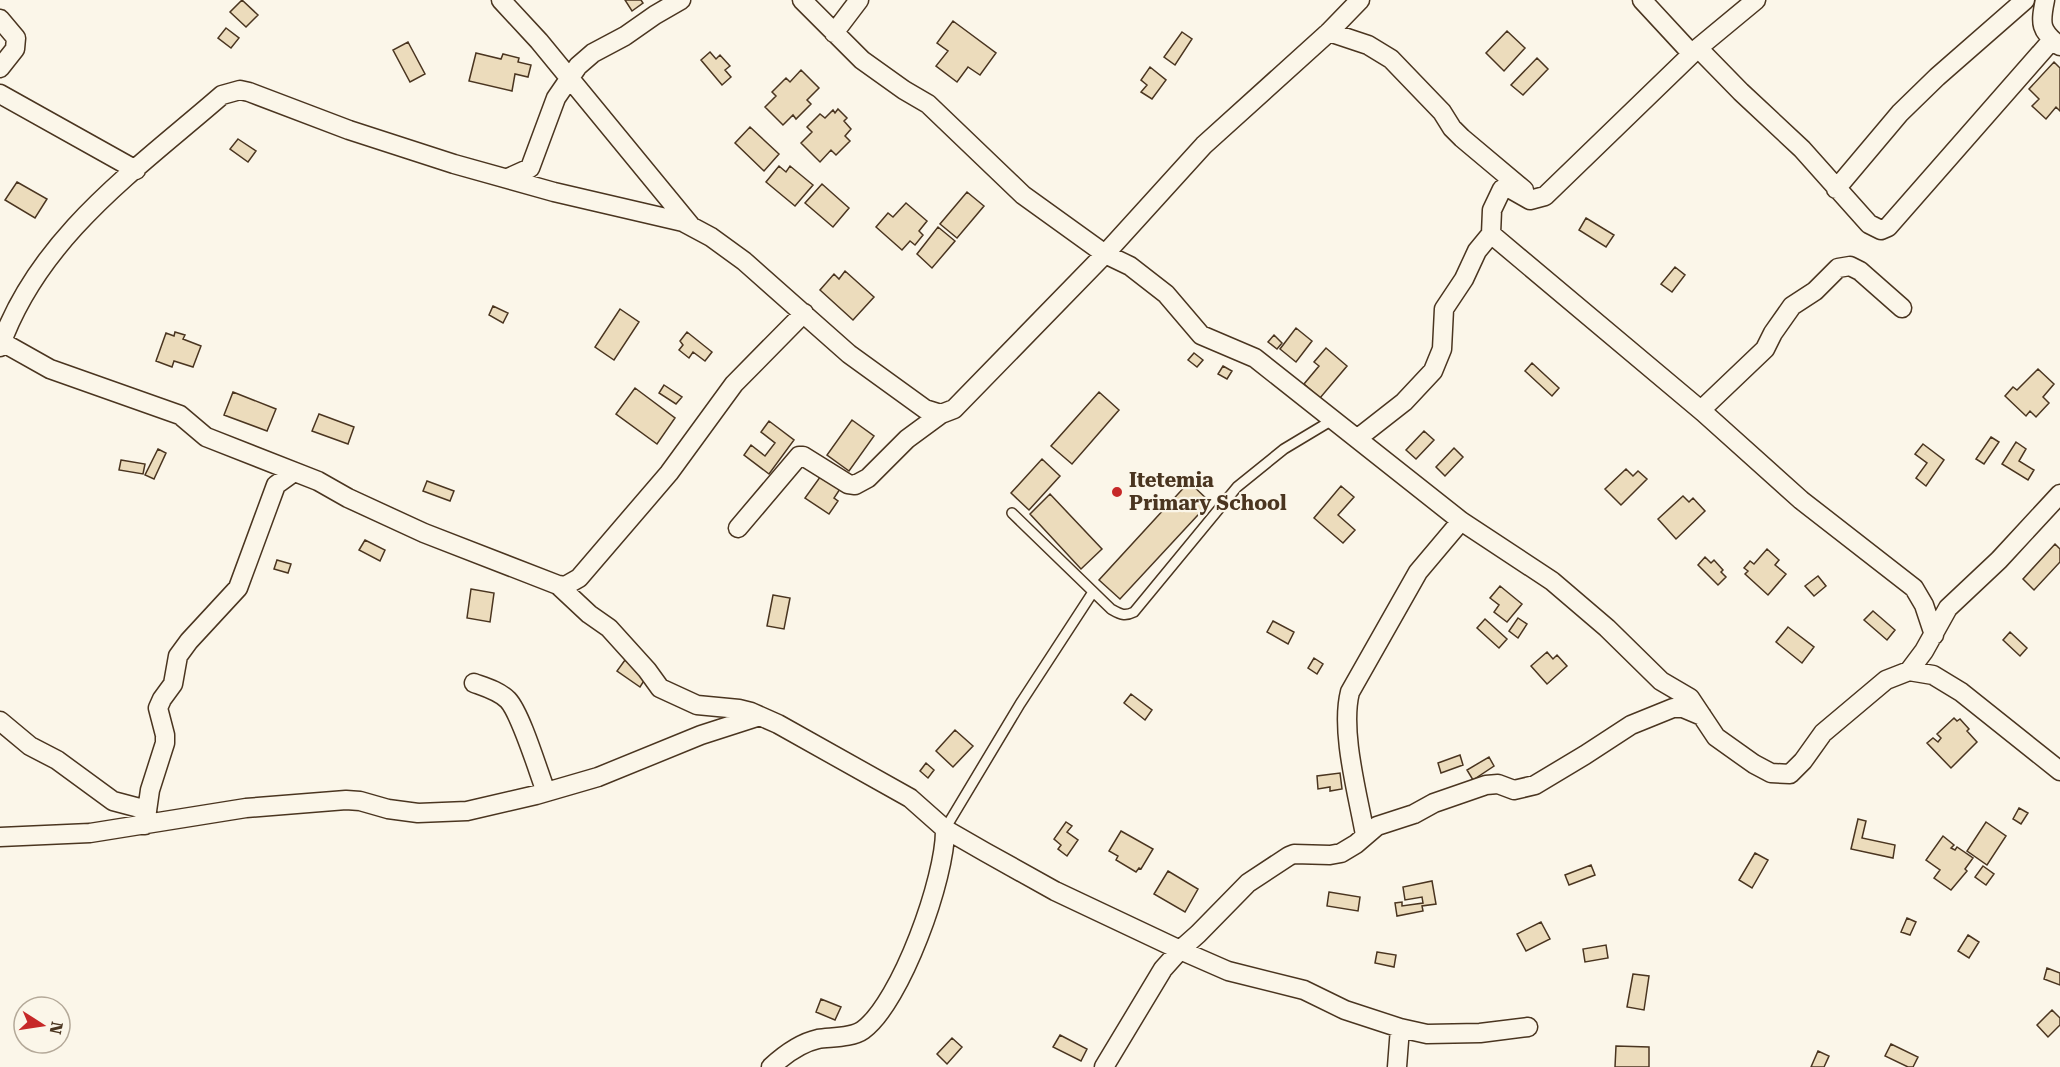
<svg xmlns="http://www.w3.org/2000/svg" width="2060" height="1067" viewBox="0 0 2060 1067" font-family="'Roboto Serif',serif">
  <rect width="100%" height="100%" fill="#fbf6e9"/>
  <path fill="#ecdcbc" stroke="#4a3520" stroke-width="1.5" d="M242 0 258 15 246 27 230 12Z
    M625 0H641L643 3 632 11Z
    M953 21 996 53 980 75 968 67 957 82 936 66 948 51 937 43Z
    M226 28 239 38 231 48 218 38Z
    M1507 31 1525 48 1504 71 1486 53Z
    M1182 32 1192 39 1175 65 1164 57Z
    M408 42 425 74 410 82 393 50Z
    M710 52 716 59 720 55 730 66 725 70 731 77 722 85 701 60Z
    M476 53 501 59 503 54 519 58 518 62 531 65 528 77 515 74 512 91 469 81Z
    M1537 58 1548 69 1523 95 1511 85Z
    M2054 62 2060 68V111L2056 107 2046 119 2032 106 2039 99 2029 89Z
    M1150 67 1166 80 1152 99 1141 92 1147 85 1141 80Z
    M801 70 819 88 807 100 811 104 796 119 793 115 783 125 765 107 776 96 772 92 786 78 790 82Z
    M838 109 847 118 844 121 851 129 845 136 850 141 836 155 831 150 820 162 801 143 812 132 807 127 820 114 825 118 833 110 835 113Z
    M750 127 779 154 764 171 735 143Z
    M238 139 256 151 248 162 230 149Z
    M779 166 786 172 790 166 813 185 795 206 766 182Z
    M17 182 47 199 35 218 5 200Z
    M822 184 849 208 833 227 805 203Z
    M967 192 984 206 957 238 940 224Z
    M906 203 927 221 919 231 923 235 915 245 910 241 902 250 876 227 888 213 893 217Z
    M1586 218 1614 235 1606 247 1579 230Z
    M938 227 955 241 932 268 917 254Z
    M1675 267 1685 275 1672 292 1661 284Z
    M845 271 874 297 853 320 820 290 834 274 839 279Z
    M493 306 508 313 503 323 489 315Z
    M620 309 639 322 614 360 595 347Z
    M1296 328 1312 341 1296 362 1280 349Z
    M175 332 185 335 183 339 201 346 193 367 174 361 172 367 156 361 166 333 174 336Z
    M687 332 712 352 705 361 693 352 689 358 679 350 683 345 680 341Z
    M1274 335 1282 343 1277 349 1268 342Z
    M1326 348 1347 366 1320 398 1304 384 1319 366 1314 362Z
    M1194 353 1203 360 1197 367 1188 360Z
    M1532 363 1559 388 1552 396 1525 371Z
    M1223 366 1232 371 1227 379 1218 374Z
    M2038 369 2054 384 2043 397 2049 403 2036 417 2030 411 2026 416 2005 396 2013 387 2017 390Z
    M664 385 682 397 676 404 659 393Z
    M635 388 675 418 657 444 616 414Z
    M233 392 276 409 267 431 224 415Z
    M1099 392 1119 410 1072 464 1051 446Z
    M319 414 354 427 348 444 312 431Z
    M852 420 874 436 849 471 827 455Z
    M769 421 794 440 769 474 744 455 751 445 765 456 775 443 761 432Z
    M1424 431 1434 440 1416 459 1406 450Z
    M1991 437 1999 442 1984 464 1976 459Z
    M2016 442 2026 449 2019 461 2034 470 2028 480 2002 464Z
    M1923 444 1944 460 1926 486 1916 478 1927 463 1915 454Z
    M1454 448 1463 457 1445 476 1436 467Z
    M158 449 166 453 154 479 145 475Z
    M1042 459 1060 476 1029 510 1011 493Z
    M121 460 145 464 143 474 119 470Z
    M1626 469 1633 476 1638 471 1647 479 1621 505 1605 489Z
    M823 473 842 486 834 498 838 501 829 514 805 498Z
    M427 481 454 491 450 501 423 491Z
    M1189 482 1210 502 1120 599 1099 580Z
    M1341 486 1354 497 1338 515 1355 530 1343 543 1314 518Z
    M1050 494 1102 549 1081 569 1030 514Z
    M1683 496 1689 502 1693 498 1705 511 1676 539 1658 519Z
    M365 540 385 550 380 561 359 550Z
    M2055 544 2060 549V562L2034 590 2023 579Z
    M1767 549 1779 560 1775 565 1786 574 1768 595 1745 574 1748 571 1744 568 1750 561 1754 564Z
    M1705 557 1711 563 1714 560 1723 570 1721 572 1726 577 1718 585 1698 565Z
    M277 560 291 564 288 573 274 569Z
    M1818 576 1826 586 1814 596 1805 586Z
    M1500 586 1522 604 1507 622 1494 612 1499 605 1490 598Z
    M471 589 494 593 490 622 467 618Z
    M773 595 790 598 784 629 767 626Z
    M1873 611 1895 630 1887 640 1864 620Z
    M1518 618 1527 624 1518 638 1509 631Z
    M1485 619 1507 639 1499 648 1477 628Z
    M1273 621 1294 632 1288 644 1267 632Z
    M1788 627 1814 647 1802 663 1776 642Z
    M2010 632 2027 648 2020 656 2003 640Z
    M1547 652 1553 659 1557 655 1567 666 1547 684 1531 666Z
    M1314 658 1323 664 1317 674 1308 668Z
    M625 660 647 676 640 687 617 671Z
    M1131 694 1152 710 1145 720 1124 703Z
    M1954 718 1957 721 1960 719 1969 729 1967 731 1977 742 1951 768 1927 743 1933 738 1938 742 1941 738 1937 734Z
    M955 730 973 746 953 767 936 751Z
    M1460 755 1463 765 1441 773 1438 763Z
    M1489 757 1494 766 1473 780 1467 770Z
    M926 763 934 770 928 778 920 771Z
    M1340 773 1342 789 1330 791V787L1318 789 1317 776Z
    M2019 808 2028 813 2021 824 2013 819Z
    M1858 819 1866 821 1862 838 1895 845 1893 858 1851 849Z
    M1066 822 1072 826 1067 832 1078 840 1067 856 1058 849 1061 845 1054 839Z
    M1986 822 2006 836 1987 865 1967 851Z
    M1121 831 1153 849 1141 869 1139 868 1136 872 1116 860 1118 856 1109 851Z
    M1943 836 1954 845 1951 848 1955 850 1957 847 1973 858 1965 869 1967 871 1951 890 1934 878 1940 870 1926 860Z
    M1755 853 1768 860 1752 888 1739 880Z
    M1591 865 1595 875 1569 885 1565 875Z
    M1983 866 1994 874 1986 885 1975 877Z
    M1168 871 1198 889 1185 912 1154 894Z
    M1432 881 1436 904 1422 906 1423 911 1397 916 1395 903 1402 902V906L1423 903 1422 897 1405 900 1403 887Z
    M1329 892 1360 897 1358 911 1327 906Z
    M1907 918 1916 922 1910 935 1901 932Z
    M1541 922 1550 939 1526 951 1517 934Z
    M1968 935 1979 942 1969 958 1958 951Z
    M1606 945 1608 958 1585 962 1583 949Z
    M1377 952 1396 955 1394 967 1375 963Z
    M2047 968 2060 973V985L2044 979Z
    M1633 974 1649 976 1644 1010 1627 1007Z
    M821 999 841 1007 835 1020 816 1012Z
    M2052 1010 2060 1018V1025L2048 1037 2037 1025Z
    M1060 1035 1087 1049 1081 1061 1053 1047Z
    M952 1038 962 1047 947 1064 937 1054Z
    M1891 1044 1918 1057 1913 1067H1908L1885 1056Z
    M1616 1046 1649 1047V1067H1615Z
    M1818 1051 1829 1056 1824 1067H1811Z"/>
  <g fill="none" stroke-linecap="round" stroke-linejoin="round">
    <defs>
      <path id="lane" d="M1012 513 1111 609C1120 614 1124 617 1134 612L1237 487 1284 449 1334 419
        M945 829 1020 704 1093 592"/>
      <path id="street" d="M501 0 539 41 691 226
        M802 0 862 60 904 90 928 104 1023 195 1105 254 1130 266 1166 294 1201 335 1255 358 1461 521 1552 581 1607 628 1661 681 1690 698 1716 737 1754 764 1771 773 1790 774 1803 761 1823 733 1886 680 1909 671 1933 675 1961 692 2060 771
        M1642 0 1692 54
        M2045 0C2040 24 2040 31 2060 46
        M0 19 16 38 15 49 0 68
        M1329 32 1368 45 1391 59 1442 112 1452 128 1462 138 1524 190
        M834 33 859 0
        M1698 48 1741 92 1802 149 1869 224 1881 230 1888 227 2052 40
        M0 94 136 170
        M508 178 530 168 556 98 578 66 593 53 625 36 655 15 681 0
        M1836 189 1900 113 1937 77 2025 0
        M1491 234 1703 412 1801 500 1914 588 1924 605 1934 635
        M2 342 50 369 180 415 206 437 318 481 348 498 424 533 558 585 565 586 579 578 669 473 734 384 804 313
        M0 347C39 236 137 169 222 95L240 90 249 92 349 130 454 164 554 192 683 222 711 237 744 261 849 354 925 409 941 414 954 409 1105 254 1204 145 1329 32 1360 0
        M1701 410 1765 349 1773 333 1792 306 1815 291 1838 268 1850 266 1860 271 1902 308
        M1358 438 1404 402 1433 371 1442 349 1444 309 1464 279 1477 251 1491 234 1492 210 1502 189 1507 187 1530 200 1545 196 1698 48 1756 0
        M738 528 799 456H803L848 484 855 485 868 478 907 439 941 414
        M558 585 589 614 609 628 647 670 660 688 697 705 739 709 751 712 778 724 910 798 945 829 985 852 1055 891 1180 950 1228 971 1304 990 1345 1010 1400 1028 1427 1034 1480 1033 1528 1027
        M1909 671 1924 651 1948 608 1999 560 2060 494
        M474 683C485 687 499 691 508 700 521 714 538 771 546 792
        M0 721 30 746 57 760 113 801 147 810
        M145 825 150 790 165 743V735L158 708 162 699 173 684 178 656 189 641 238 588 276 485 294 472
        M1365 835C1358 795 1340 731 1350 692L1418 572 1461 521
        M0 837 90 833 246 808 346 800 360 801 388 809 418 813 467 811 536 795 598 777 701 735 760 716
        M771 1067C784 1055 800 1043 818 1039 831 1037 852 1038 863 1030 901 1002 946 877 945 829
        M1104 1067 1163 969 1180 950 1198 934 1248 883 1289 856 1294 854 1330 855 1341 853 1356 844 1377 826 1414 814 1434 803 1486 785 1498 784 1514 790 1535 785 1585 755 1631 725 1673 708H1683L1702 716
        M1397 1067 1400 1028"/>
    </defs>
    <use href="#lane" stroke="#4a3520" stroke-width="12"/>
    <use href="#street" stroke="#4a3520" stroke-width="21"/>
    <use href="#lane" stroke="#fbf6e9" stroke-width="9"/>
    <use href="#street" stroke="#fbf6e9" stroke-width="18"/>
  </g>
  <circle fill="#c62828" stroke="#fbf6e9" stroke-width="2" cx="1117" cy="492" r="6"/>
  <g text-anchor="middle" stroke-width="4.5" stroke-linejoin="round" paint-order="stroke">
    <g font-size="20" font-weight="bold" fill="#4a3520" stroke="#fbf6e9" text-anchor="start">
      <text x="1129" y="487">Itetemia<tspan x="1129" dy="23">Primary School</tspan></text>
    </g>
  </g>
  <g transform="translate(42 1025) rotate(102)"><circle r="28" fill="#fbf6e9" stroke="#b4a999" stroke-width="1.5"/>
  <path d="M0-4.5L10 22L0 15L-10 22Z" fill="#c62828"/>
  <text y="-9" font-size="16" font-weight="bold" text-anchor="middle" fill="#4a3520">N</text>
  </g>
</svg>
